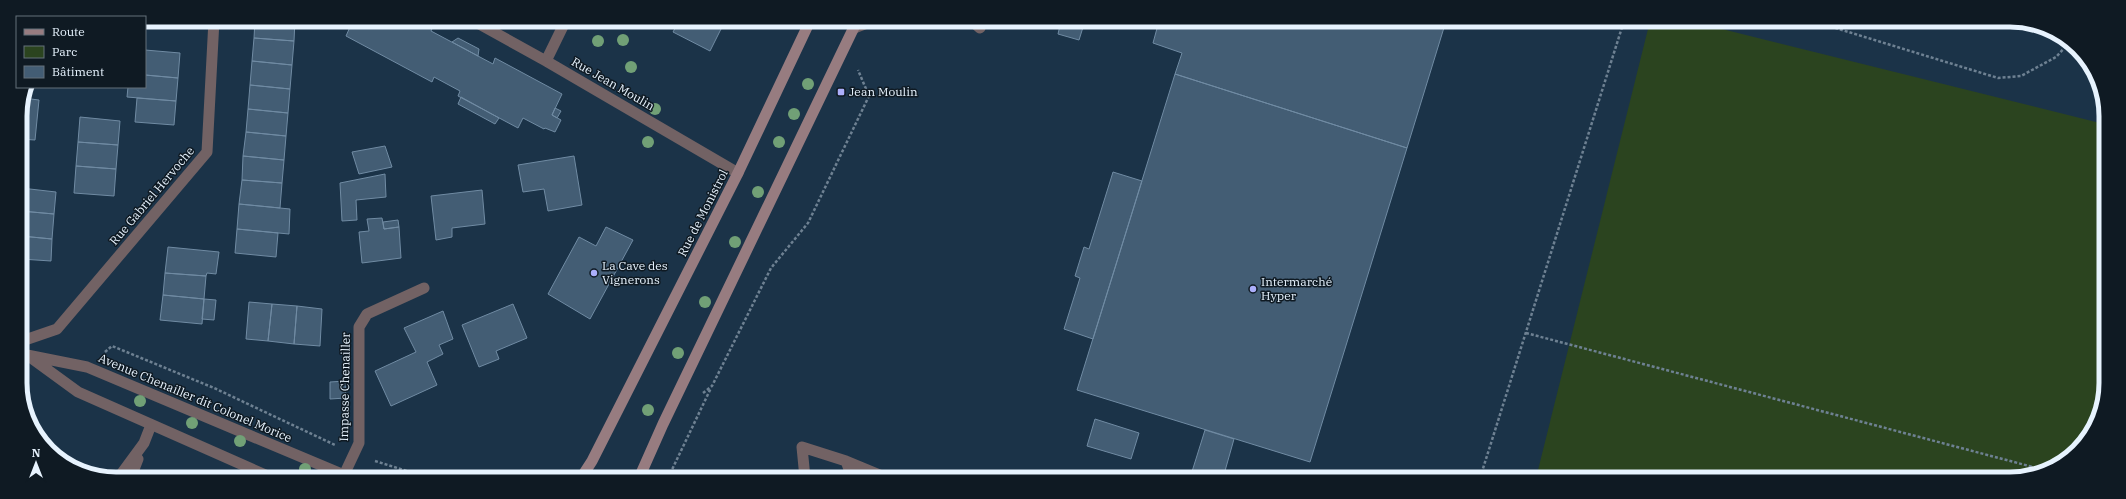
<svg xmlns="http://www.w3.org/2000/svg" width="2126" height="499" viewBox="0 0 2126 499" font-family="'IBM Plex Serif',serif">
  <rect width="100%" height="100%" fill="#1b3348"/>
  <path fill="#2b441f" d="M1650 21H1690L2104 124V402L2093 431 2073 455 2047 472 2016 479 1536 478Z"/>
  <path fill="#435d74" stroke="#708ba3" d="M255 20H295L294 41 254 38Z
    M359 20H426L434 24 431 31 493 64 495 58 562 94 552 115 561 120 555 132 545 128 544 129 523 118 518 128 458 96 460 91 434 77 432 82 346 36 350 27Z
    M679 21H725L710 51 673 32Z
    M1061 21H1074L1084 24 1079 40 1058 34Z
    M1159 21H1446L1407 148 1175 74 1182 53 1153 43Z
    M254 38 294 41 292 65 252 61Z
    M458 38 479 49 478 56 452 42Z
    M145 50 180 53 178 78 145 75Z
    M252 61 292 65 290 89 250 85Z
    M1175 74 1407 148 1310 462 1077 390Z
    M145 75 178 78 176 101 127 97 128 87H145Z
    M250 85 290 89 288 113 248 109Z
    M461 97 499 118 495 124 458 104Z
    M23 98 39 100 35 140 20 139V110Z
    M137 98 176 101 174 125 135 122Z
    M555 108 561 111 557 118 552 115Z
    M248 109 288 113 286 136 246 132Z
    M80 117 120 121 118 145 78 142Z
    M246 132 286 136 284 160 243 156Z
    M78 142 118 145 116 169 76 166Z
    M385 146 392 167 359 174 352 152Z
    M243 156 284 160 282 183 242 180Z
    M574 156 582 205 548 211 544 189 523 192 518 165Z
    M76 166 116 169 114 196 74 193Z
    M1113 172 1142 181 1093 339 1064 329 1080 278 1075 276 1084 247 1089 249Z
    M385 174 386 197 356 200 357 220 342 221 340 183Z
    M242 180 282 183 280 208 239 204Z
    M21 188 56 192 54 214 21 211Z
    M482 190 485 224 452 228V237L436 240 431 196Z
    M239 204 290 209 289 234 237 229Z
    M21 211 54 214 52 239 21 236Z
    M382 218 384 229 399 227 401 258 362 263 359 232 369 231 367 219Z
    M398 220 399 227 384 229 383 222Z
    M606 227 633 240 590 319 548 294 579 237 596 246Z
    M237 229 278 233 276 257 235 253Z
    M21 236 52 239 51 261 21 259Z
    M168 247 219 252 216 274 207 273 206 276 165 273Z
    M165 273 206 276 204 299 163 295Z
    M163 295 204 299 202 324 160 320Z
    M204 299 216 300 214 320 202 319Z
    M249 302 272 304 268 341 246 339Z
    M272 304 297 306 294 344 268 341Z
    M513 304 527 338 496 351 499 359 479 367 462 325Z
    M297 306 322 309 320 346 294 344Z
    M443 311 453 339 439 345 443 354 427 362 437 385 391 406 375 371 416 352 404 328Z
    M345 381 346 398 330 399V382Z
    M1095 419 1139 433 1131 459 1087 446Z
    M1205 430 1234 439 1223 478H1190Z"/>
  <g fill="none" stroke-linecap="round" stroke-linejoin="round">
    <path stroke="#6e8192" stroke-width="2.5" stroke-dasharray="3 2" stroke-linecap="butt" d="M1816 22 1998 78 2021 76 2056 57 2069 43
      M1526 333 2048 471
      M105 352 112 346 214 388 335 445
      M703 393 712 386 771 268 808 223 869 96 858 70
      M375 461 426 477
      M668 478 711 388
      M1480 478 1624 21"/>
    <path stroke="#726264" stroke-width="11" d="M972 21 980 28
      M854 28 872 21
      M846 461 887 478
      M119 477 144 443 151 425
      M131 477 138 459
      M805 478 802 447 846 461 852 478"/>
    <path stroke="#726264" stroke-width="11" d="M472 20 546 61 738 173
      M546 61 566 20
      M22 341 57 329 207 152 214 20
      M344 475 359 443V327L367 314 424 288"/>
    <path stroke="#726264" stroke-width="11" d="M27 355 87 367 349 477
      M30 357 78 392 270 477"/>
    <path stroke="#977c80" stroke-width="11" d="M581 478 592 461 738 173 810 21
      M639 478 663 424 857 21"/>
  </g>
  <g fill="#71a076">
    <circle cx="623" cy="40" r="6"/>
    <circle cx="598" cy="41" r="6"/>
    <circle cx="631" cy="67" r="6"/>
    <circle cx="808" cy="84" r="6"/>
    <circle cx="655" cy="109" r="6"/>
    <circle cx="794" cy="114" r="6"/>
    <circle cx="648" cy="142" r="6"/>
    <circle cx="779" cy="142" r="6"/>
    <circle cx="758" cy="192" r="6"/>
    <circle cx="735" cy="242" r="6"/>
    <circle cx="705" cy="302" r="6"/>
    <circle cx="678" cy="353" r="6"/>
    <circle cx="140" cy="401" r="6"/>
    <circle cx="648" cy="410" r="6"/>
    <circle cx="192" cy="423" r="6"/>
    <circle cx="240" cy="441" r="6"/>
    <circle cx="305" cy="469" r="6"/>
  </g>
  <g fill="#acaffb" stroke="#0f1a23" stroke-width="1.5">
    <rect x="837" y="88" width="8" height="8" rx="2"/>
    <circle cx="594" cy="273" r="4"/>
    <circle cx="1253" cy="289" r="4"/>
  </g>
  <g text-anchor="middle" stroke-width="3" stroke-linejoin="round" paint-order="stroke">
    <g font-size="12" fill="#e7f3fe" stroke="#0f1a23">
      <text transform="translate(613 84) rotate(30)" y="4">Rue Jean Moulin</text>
      <text transform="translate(152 196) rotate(-50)" y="4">Rue Gabriel Hervoche</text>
      <text transform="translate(703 213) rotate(-63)" y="4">Rue de Monistrol</text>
      <text transform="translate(345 387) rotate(-89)" y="4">Impasse Chenailler</text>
      <text transform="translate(195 398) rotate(23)" y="4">Avenue Chenailler dit Colonel Morice</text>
    </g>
    <g font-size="12" fill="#e7f3fe" stroke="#0f1a23" text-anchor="start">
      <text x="849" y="96">Jean Moulin</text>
      <text x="602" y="270">La Cave des<tspan x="602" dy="14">Vignerons</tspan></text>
      <text x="1261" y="286">Intermarché<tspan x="1261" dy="14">Hyper</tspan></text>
    </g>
  </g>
  <path d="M0 0H2126V499H0ZM116 27H2010A89 89 0 0 1 2099 116V383A89 89 0 0 1 2010 472H116A89 89 0 0 1 27 383V116A89 89 0 0 1 116 27Z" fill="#0f1a23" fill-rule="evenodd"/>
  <path fill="none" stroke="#e7f3fe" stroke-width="5" d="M116 27H2010A89 89 0 0 1 2099 116V383A89 89 0 0 1 2010 472H116A89 89 0 0 1 27 383V116A89 89 0 0 1 116 27Z"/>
  <rect x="16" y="16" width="130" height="72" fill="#0f1a23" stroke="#65717b"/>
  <rect x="24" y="29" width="20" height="6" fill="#977c80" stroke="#65717b"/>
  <text x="52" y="36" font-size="12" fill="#e7f3fe">Route</text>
  <rect x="24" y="46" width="20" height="12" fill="#2b441f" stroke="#65717b"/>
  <text x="52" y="56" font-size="12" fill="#e7f3fe">Parc</text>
  <rect x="24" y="66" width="20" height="12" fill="#435d74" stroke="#65717b"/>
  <text x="52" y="76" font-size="12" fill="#e7f3fe">Bâtiment</text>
  <g transform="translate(36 463)" stroke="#0f1a23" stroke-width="3" paint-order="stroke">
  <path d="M0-3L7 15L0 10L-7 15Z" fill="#e7f3fe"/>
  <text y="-6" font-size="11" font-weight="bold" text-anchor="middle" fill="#e7f3fe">N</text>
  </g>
</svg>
